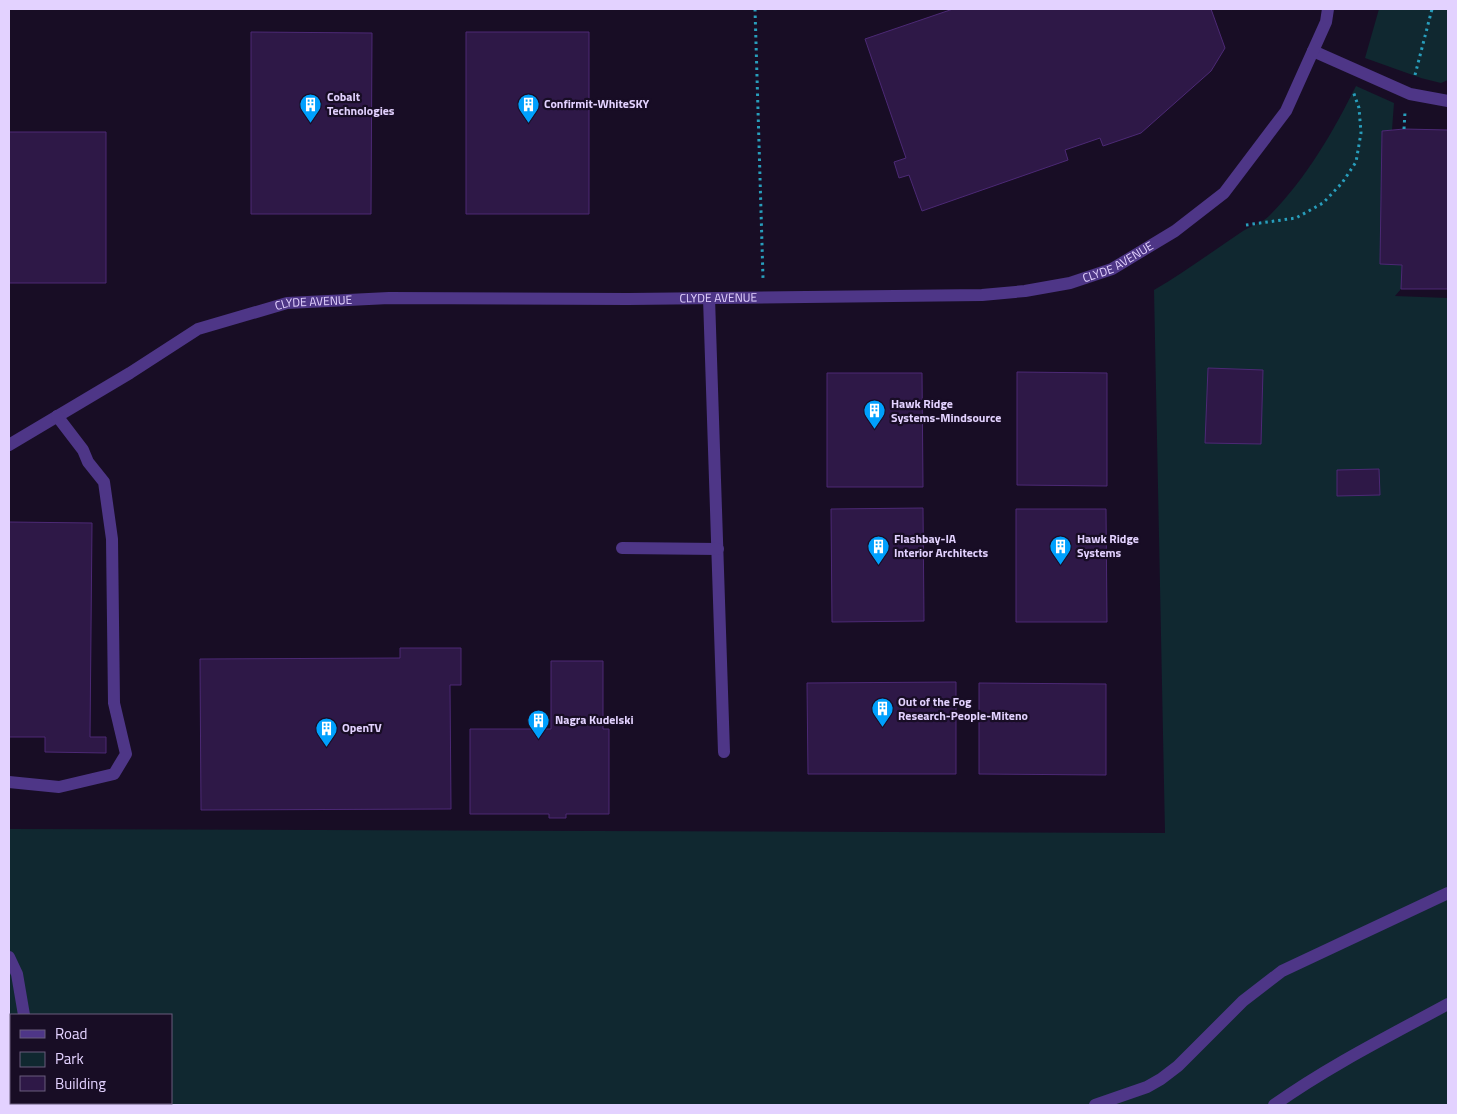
<svg xmlns="http://www.w3.org/2000/svg" width="1457" height="1114" viewBox="0 0 1457 1114" font-family="'Titillium Web',sans-serif">
  <rect width="100%" height="100%" fill="#180d25"/>
  <path fill="#102830" fill-rule="evenodd" d="M1379 9H1448V80L1441 83 1421 78 1365 58Z
    M1356 86 1394 103 1392 130 1382 131 1380 264 1402 265 1401 289 1395 296 1448 298V1105H9V829L1165 833 1154 290C1185 272 1213 251 1243 231 1251 226 1262 223 1269 216 1306 179 1333 132 1356 86ZM11 1015H171V1103H11Z"/>
  <path fill="#2e1847" stroke="#4c2975" d="M953 9H1211L1225 48 1211 71 1141 133 1103 146 1100 138 1065 150 1068 160 922 211 909 175 899 178 894 162 906 158 865 39Z
    M251 32 372 33 371 214H251Z
    M466 32H589V214H466Z
    M1404 129 1448 130V289H1401L1402 265 1380 264 1382 131Z
    M9 132H106V283H9Z
    M1208 368 1263 370 1261 444 1205 443Z
    M1017 372 1107 373V486L1017 485Z
    M827 373H922L923 487H827Z
    M1379 469 1380 495 1337 496V470Z
    M923 508 924 621 832 622 831 509Z
    M1016 509H1106L1107 622H1016Z
    M9 522 92 523 90 737H106V753L45 752V737H9Z
    M400 648H461V685H450L451 809 201 810 200 659 400 658Z
    M551 661H603V729H609V814H566V818H549V814H470V729H551Z
    M956 682V774H808L807 683Z
    M979 683 1106 684V775L979 774Z"/>
  <g fill="none" stroke-linecap="round" stroke-linejoin="round">
    <path stroke="#289ebc" stroke-width="3" stroke-dasharray="2.5 4" stroke-linecap="butt" d="M755 9 763 278
      M1415 75 1432 9
      M1404 129 1405 112
      M1246 225 1296 218 1323 203 1342 183 1356 162 1361 133 1359 108 1353 91"/>
    <g stroke="#4e3687" stroke-width="12">
      <path d="M1313 51 1410 94 1448 101"/>
      <path d="M709 298 724 752"/>
      <path id="s1" d="M9 445 130 373 198 329 287 303 389 298 628 299 982 295 1025 291 1070 283 1112 269 1175 231 1224 193 1286 111 1326 22 1328 9"/>
      <path d="M622 548 718 549"/>
      <path d="M9 782 59 787 114 774 126 754 114 703 112 539 104 482 88 462 83 450 57 416"/>
      <path d="M9 957 17 974 24 1015"/>
      <path d="M41 1103 42 1105"/>
      <path d="M1095 1105 1147 1087 1161 1079 1178 1066 1243 1001 1282 971 1448 893"/>
      <path d="M1274 1105C1329 1066 1389 1036 1448 1004"/>
    </g>
  </g>
  <defs>
    <symbol id="building-pin" viewBox="-11 -11 22 30"><path d="M0 17L-7.5 6A9.5 9.5 0 1 1 7.5 6Z" fill="#00a0fd" stroke="#180d25"/><path d="M-4-6H4V6H1V3H-1V6H-4ZM-2.5-4.3h1.7v1.8h-1.7ZM.8-4.3h1.7v1.8H.8ZM-2.5-1h1.7V.8h-1.7ZM.8-1h1.7V.8H.8Z" fill="#fff"/></symbol>
  </defs>
  <g fill-rule="evenodd">
    <use href="#building-pin" x="298" y="92" width="25" height="34"/>
    <use href="#building-pin" x="516" y="92" width="25" height="34"/>
    <use href="#building-pin" x="862" y="398" width="25" height="34"/>
    <use href="#building-pin" x="866" y="534" width="25" height="34"/>
    <use href="#building-pin" x="1048" y="534" width="25" height="34"/>
    <use href="#building-pin" x="870" y="696" width="25" height="34"/>
    <use href="#building-pin" x="526" y="708" width="25" height="34"/>
    <use href="#building-pin" x="314" y="716" width="25" height="34"/>
  </g>
  <g text-anchor="middle" stroke-width="4.5" stroke-linejoin="round" paint-order="stroke">
    <g font-size="12" font-weight="bold" fill="#e3d2ff" stroke="#180d25" text-anchor="start">
      <text x="327" y="101">Cobalt<tspan x="327" dy="14">Technologies</tspan></text>
      <text x="544" y="108">Confirmit-WhiteSKY</text>
      <text x="891" y="408">Hawk Ridge<tspan x="891" dy="14">Systems-Mindsource</tspan></text>
      <text x="894" y="543">Flashbay-IA<tspan x="894" dy="14">Interior Architects</tspan></text>
      <text x="1077" y="543">Hawk Ridge<tspan x="1077" dy="14">Systems</tspan></text>
      <text x="898" y="706">Out of the Fog<tspan x="898" dy="14">Research-People-Miteno</tspan></text>
      <text x="555" y="724">Nagra Kudelski</text>
      <text x="342" y="732">OpenTV</text>
    </g>
    <g font-size="12" fill="#e3d2ff" stroke="#180d25">
      <text dy="4" stroke="none"><textPath href="#s1" startOffset="1151">CLYDE AVENUE</textPath></text>
      <text dy="4" stroke="none"><textPath href="#s1" startOffset="746">CLYDE AVENUE</textPath></text>
      <text dy="4" stroke="none"><textPath href="#s1" startOffset="341">CLYDE AVENUE</textPath></text>
    </g>
  </g>
  <rect width="1457" height="1114" fill="none" stroke="#e3d2ff" stroke-width="20"/>
  <rect x="10" y="1014" width="162" height="90" fill="#180d25" stroke="#695c7c"/>
  <rect x="20" y="1030" width="25" height="8" fill="#4e3687" stroke="#695c7c"/>
  <text x="55" y="1039" font-size="15" fill="#e3d2ff">Road</text>
  <rect x="20" y="1052" width="25" height="15" fill="#102830" stroke="#695c7c"/>
  <text x="55" y="1064" font-size="15" fill="#e3d2ff">Park</text>
  <rect x="20" y="1076" width="25" height="15" fill="#2e1847" stroke="#695c7c"/>
  <text x="55" y="1089" font-size="15" fill="#e3d2ff">Building</text>
</svg>
